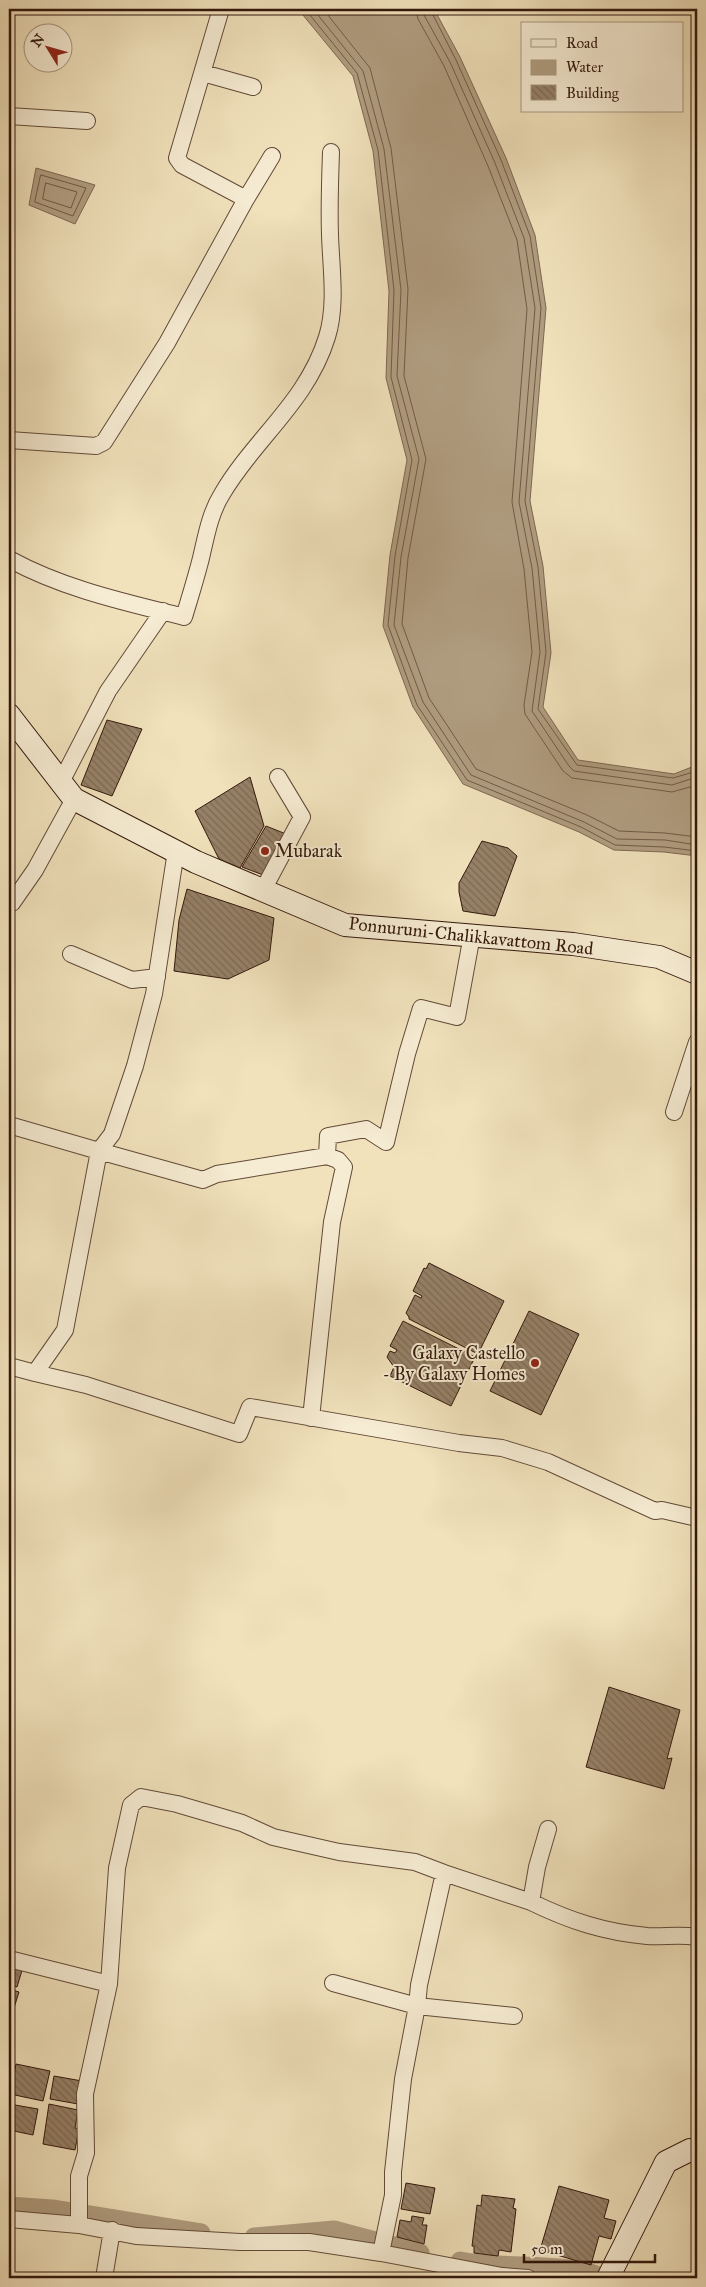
<svg xmlns="http://www.w3.org/2000/svg" width="706" height="2287" viewBox="0 0 706 2287" font-family="'IM FELL Great Primer',serif">
  <defs>
    <pattern id="building-back-hatch" width="6" height="6" patternUnits="userSpaceOnUse" patternTransform="scale(1.25)"><rect width="6" height="6" fill="#968168"/><path d="M-1 5l2 2M0 0l6 6M5-1l2 2" fill="none" stroke="#7b6954"/></pattern>
  </defs>
  <rect width="100%" height="100%" fill="#f1e2bc"/>
  <filter id="stains"><feTurbulence type="fractalNoise" baseFrequency=".004" numOctaves="4"/><feColorMatrix values="0 0 0 0 .2 0 0 0 0 .09 0 0 0 0 .02 0 0 0 .5 -.17"/></filter>
  <radialGradient id="worn" r=".72"><stop offset=".6" stop-color="#630" stop-opacity="0"/><stop offset="1" stop-color="#630" stop-opacity=".3"/></radialGradient>
  <path fill="#b09d80" stroke="#7e6752" d="M298 9H434L460 57 506 158 535 235 546 308 530 501 543 566 551 653 543 707 578 760 674 774 697 765V856L664 852 614 850 579 832 463 784 413 707 383 626 390 555 407 460 386 378 389 291 373 151 353 76Z
    M36 168 95 185 75 224 29 205Z"/>
  <g fill="none" stroke-linecap="round" stroke-linejoin="round">
    <path stroke="#725a46" stroke-width="1" d="M305 9 357 73 378 150 394 290 391 377 412 460 395 556 388 625 417 705 467 780 581 827 615 845 664 847 697 851
      M313 9 363 71 384 149 401 290 397 376 419 459 401 557 394 625 423 702 471 775 584 822 617 839 665 840 697 845
      M323 9 370 68 391 148 408 289 404 376 426 459 408 558 402 624 429 698 476 769 587 815 619 831 665 833 697 837
      M416 9 418 19 444 66 488 166 517 240 527 309 512 502 524 569 532 652 524 705 525 714 563 771 572 778 672 792 697 785
      M423 9 424 15 450 62 495 163 524 238 535 308 519 502 532 568 540 652 532 711 569 766 574 771 672 785 697 777
      M430 9 456 60 501 160 530 236 541 308 525 501 538 567 546 652 538 709 577 765 673 778 697 771
      M41 175 86 188 73 216 35 202Z
      M46 183 77 192 71 208 43 199Z"/>
    <path stroke="#b09d80" stroke-width="19" d="M9 2206 52 2209 201 2233
      M254 2237 334 2230 420 2253
      M460 2261C498 2268 539 2264 578 2270 586 2271 596 2275 604 2278"/>
  </g>
  <path fill="url(#building-back-hatch)" stroke="#33170c" d="M107 720 142 729 112 796 81 785Z
    M250 777 264 826 240 868 219 859 195 811Z
    M266 826 286 834 266 876 242 867Z
    M482 841 508 848 517 856 495 916 463 911 459 892V883Z
    M187 889 274 918 269 960 228 979 174 971 179 920Z
    M429 1263 504 1301 478 1354 409 1319V1317L406 1313 415 1295 421 1298 422 1296 413 1291 424 1268 426 1269Z
    M529 1311 579 1334 541 1415 490 1391Z
    M403 1321 475 1357 451 1406 390 1376 394 1367 387 1357 390 1351 395 1353 397 1350 390 1346Z
    M609 1687 680 1710 667 1759 672 1758 664 1789 586 1767Z
    M9 1963 23 1967 17 1987 9 1984Z
    M9 1989 19 1992 13 2011 9 2010Z
    M16 2064 50 2071 43 2101 10 2094Z
    M54 2076 82 2081 78 2104 50 2099Z
    M9 2104 38 2109 33 2135 9 2130Z
    M49 2104 78 2110 75 2128 79 2129 75 2150 43 2144Z
    M406 2183 435 2188 430 2214 401 2209Z
    M559 2186 609 2200 604 2218 616 2221 611 2239 599 2236 591 2265 540 2250Z
    M482 2195 515 2199 513 2208 516 2209 511 2252 499 2250 498 2256 474 2253V2246H472L477 2205 481 2206Z
    M412 2216 424 2218 422 2225H427L424 2244 397 2237 400 2220 411 2222Z"/>
  <g fill="none" stroke-linecap="round" stroke-linejoin="round">
    <defs>
      <path id="street" d="M203 73 253 87
        M9 116 87 121
        M246 199 272 156
        M9 440 96 446 104 442 167 343 246 199 182 165 177 158 221 9
        M9 559C64 589 124 602 184 617 190 597 196 578 201 558 206 537 210 513 222 494 254 439 307 402 327 337 337 305 331 268 330 235 329 207 330 180 331 152
        M61 782 108 691 163 611
        M263 890 302 817 278 777
        M9 900 12 903 35 870 74 799
        M71 954 132 980 157 977
        M674 1112 697 1042
        M9 1125 99 1151 112 1134 135 1066 154 994 176 851
        M327 1156 328 1136 366 1129 386 1142 407 1054 421 1008 457 1017 472 935
        M9 1366 35 1373
        M311 1418 332 1222 344 1167 338 1160 327 1156 217 1174 203 1180 99 1151 65 1330 35 1373 86 1385 239 1434 250 1407 459 1443 502 1448 548 1462 655 1511 662 1510 697 1518
        M531 1902C570 1921 604 1932 647 1936 664 1937 680 1934 697 1937
        M9 1959 109 1984 117 1868 131 1805 141 1797 177 1804 242 1823 273 1837 339 1852 415 1862 444 1873
        M333 1983 417 2006 514 2016
        M9 2219 79 2225 136 2236 240 2242H309L381 2253 502 2276 528 2278
        M79 2225V2176L86 2153 85 2094 109 1984
        M381 2253 393 2195V2172L403 2079 417 2006 419 1985 444 1873 531 1902 537 1867 548 1829
        M104 2278 112 2230"/>
      <path id="secondary" d="M9 715 74 799 196 862 345 925 573 944 659 957 697 973
        M608 2278 666 2162 690 2150 697 2152"/>
    </defs>
    <use href="#street" stroke="#624a38" stroke-width="18"/>
    <use href="#secondary" stroke="#33170c" stroke-width="24"/>
    <use href="#street" stroke="#f6ecd3" stroke-width="16"/>
    <use href="#secondary" stroke="#f6ecd3" stroke-width="22"/>
  </g>
  <g fill="#8f2418" stroke="#f6ecd3" stroke-width="2">
    <circle cx="265" cy="851" r="5"/>
    <circle cx="535" cy="1363" r="5"/>
  </g>
  <g text-anchor="middle" stroke-width="4" stroke-linejoin="round" paint-order="stroke">
    <g font-size="18" fill="#33170c" stroke="#f6ecd3" text-anchor="start">
      <text x="275" y="857">Mubarak</text>
      <text x="525" y="1359" text-anchor="end">Galaxy Castello<tspan x="525" dy="21">- By Galaxy Homes</tspan></text>
    </g>
    <g font-size="18" fill="#33170c" stroke="#f6ecd3">
      <text transform="translate(471 936) rotate(6)" y="6">Ponnuruni-Chalikkavattom Road</text>
    </g>
  </g>
  <rect width="706" height="2287" fill="none" stroke="#f1e2bc" stroke-width="30"/>
  <rect x="10" y="10" width="686" height="2267" fill="none" stroke="#33170c" stroke-width="2.5"/>
  <rect x="15" y="15" width="676" height="2257" fill="none" stroke="#33170c"/>
  <rect x="521" y="22" width="162" height="90" fill="#f6ecd3" stroke="#a89783"/>
  <rect x="531" y="39" width="25" height="8" fill="#f6ecd3" stroke="#a89783"/>
  <text x="566" y="48" font-size="15" fill="#33170c">Road</text>
  <rect x="531" y="60" width="25" height="15" fill="#b09d80" stroke="#a89783"/>
  <text x="566" y="72" font-size="15" fill="#33170c">Water</text>
  <rect x="531" y="85" width="25" height="15" fill="url(#building-back-hatch)" stroke="#a89783"/>
  <text x="566" y="98" font-size="15" fill="#33170c">Building</text>
  <g transform="translate(48 48) rotate(307)"><circle r="24" fill="#f6ecd3" stroke="#a89783"/>
  <path d="M0-4L9 19L0 12L-9 19Z" fill="#8f2418"/>
  <text y="-8" font-size="14" font-weight="bold" text-anchor="middle" fill="#33170c">N</text>
  </g>
  <path d="M524 2254v8h131v-8" fill="none" stroke="#33170c" stroke-width="2.5"/>
  <text x="531" y="2254" font-size="15" fill="#33170c" stroke="#f6ecd3" stroke-width="4" paint-order="stroke">50 m</text>
  <rect width="100%" height="100%" filter="url(#stains)"/>
  <rect width="100%" height="100%" fill="url(#worn)"/>
</svg>
